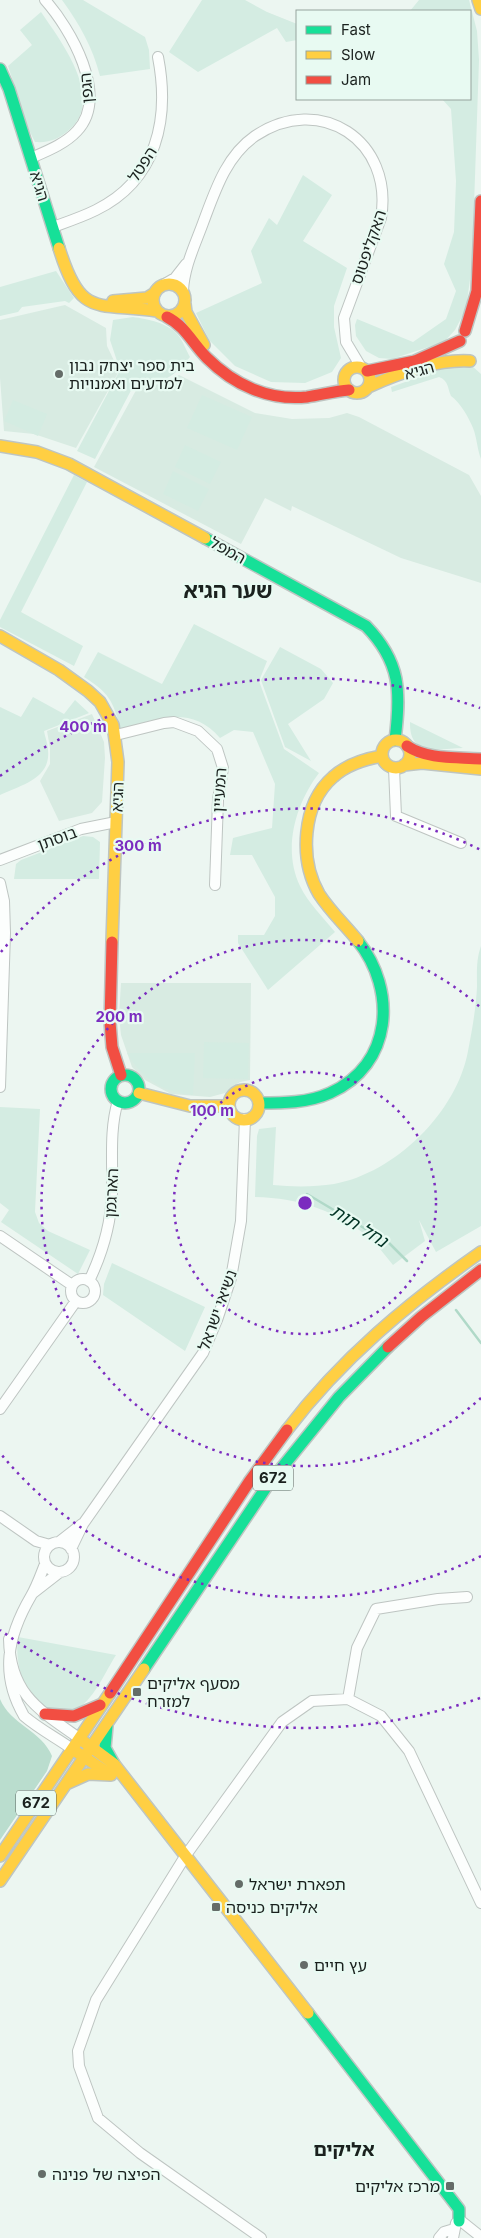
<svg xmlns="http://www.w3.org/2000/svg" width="481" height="2238" viewBox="0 0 481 2238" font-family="Inter,'Noto Sans Hebrew',sans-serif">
  <rect width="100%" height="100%" fill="#ecf6f1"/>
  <path fill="#d8ebe2" d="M65 305 106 328 107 346 119 371 76 448 34 434 4 431 0 378V320Z
    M179 375 255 413 292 419 329 418 347 413 359 417 469 475 481 496V583L401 558 292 506 291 511 265 498 241 544 94 467 140 383 153 385 167 383Z
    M92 714 104 742 105 758 102 802 92 813 59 821 40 781 50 764V748L47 731Z
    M121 983H251L250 1080 240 1082 225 1093 210 1097 171 1094 145 1080 132 1067 121 1035 119 1016Z"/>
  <path fill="#d4ece2" d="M62 0H83L145 37 149 50 150 69 100 76C93 48 79 23 62 0Z
    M202 0H245L267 12 297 24V40L286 42 277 28 198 72 169 52Z
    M419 0H469L477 31 479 60 472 264 466 309 455 330 444 342 392 359 379 358 366 351 356 336 355 325 357 319 413 342 446 319 456 291 444 264 454 232 456 181 451 109 442 99H470V11H410Z
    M41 12C60 40 105 98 70 129 59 139 50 143 35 142L28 128 8 66 32 45 20 30Z
    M303 175 332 195 303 241 347 268 334 306V327L341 358 332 372 305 383 271 382 235 366 209 340 196 313 262 283 251 251 269 218 277 225Z
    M56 271 74 298 69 303 65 301 22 307 18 312 0 316V287Z
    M133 317C148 319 168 323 178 335 183 341 186 350 190 357 174 376 164 386 137 379L95 459 77 451 120 370 110 340 113 320Z
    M459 363 471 365 481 374V459C477 449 477 438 473 428 469 418 460 402 451 396 447 387 449 381 439 377L392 392 391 387Z
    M202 395 252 417 237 450 187 428Z
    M13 400 47 414 38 436 4 421Z
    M185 445 221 462 210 484 175 467Z
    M173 471 209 489 198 511 163 494Z
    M74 475 87 482 21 612 83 646 74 666 0 627V620Z
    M194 624 267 661 259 681 284 749 319 773C296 803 282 849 300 886 308 903 323 917 335 932L268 990 238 943V935H264L275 916V897L252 855H230L233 838 272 828 275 784 253 732 234 730 220 738C191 704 157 719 120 729 114 701 108 692 84 677L98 652 162 684Z
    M280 647 321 669 333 683 324 699 288 724 311 761 285 747 261 680Z
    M33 697 64 714 75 700 89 713 44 731C45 737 48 744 48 750 51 779 21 785 0 795V707L21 717Z
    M410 722 463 748C438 749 409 757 410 722Z
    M83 836 93 837 100 842 99 879H14L16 864 21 860Z
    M481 946V1226L436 1252 419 1220 425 1241 393 1265C386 1257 380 1248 373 1241 339 1211 299 1198 255 1197L257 1136 259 1129 276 1127 273 1185C293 1187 315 1187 334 1184 395 1173 457 1112 468 1051 472 1031 476 1008 477 987 477 972 476 960 481 946Z
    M204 1042 249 1043 248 1079 203 1078Z
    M127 1053H195L193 1095C163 1092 143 1080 127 1053Z
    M0 1107 40 1109 35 1212 39 1223 48 1231 90 1250 78 1274 1 1222 9 1210 0 1203Z
    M112 1263 205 1307 185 1351 103 1295 104 1284Z
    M18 1637 116 1655C106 1670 92 1704 74 1710 70 1712 64 1710 59 1710 25 1709 14 1664 18 1637Z"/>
  <path fill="#baddce" d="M0 1699C10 1724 42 1731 52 1756L47 1771 0 1840Z"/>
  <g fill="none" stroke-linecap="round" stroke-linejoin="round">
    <path stroke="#b0d9c8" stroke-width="2.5" d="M307 1194 389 1243 407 1261
      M456 1310 481 1343"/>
    <defs>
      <path id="street" d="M31 158C47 151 65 144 77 131 110 96 70 28 45 0
        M53 227C67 222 82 217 96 210 157 180 170 119 158 57
        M163 285 175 278 186 264
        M183 291C184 267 195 245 203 223 215 191 226 156 255 136 320 92 394 141 381 218L344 318 346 342 361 367
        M116 735 164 723 174 722 198 731 217 749 223 768 218 800 215 885
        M394 768 396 816 461 843
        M0 860 81 829 116 822
        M0 883 4 901 5 933 0 1087
        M0 1236 72 1285
        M71 1291a12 12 0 1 1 24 0a12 12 0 1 1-24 0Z
        M89 1281C103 1252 111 1225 112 1193 113 1163 109 1130 118 1101
        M0 1409 76 1301
        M0 1516 36 1541 50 1545
        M44 1557a15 15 0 1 1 30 0a15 15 0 1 1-30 0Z
        M59 1542 82 1524
        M71 1549 83 1524 203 1353 217 1320 231 1278 241 1221 245 1119
        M45 1564C41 1574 37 1586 31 1596 7 1637 0 1675 24 1716 39 1729 57 1738 72 1749
        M33 1593 60 1572
        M9 1639C10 1694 39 1710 79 1738
        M348 1699 357 1648 376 1609 438 1599 467 1597
        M261 2238 140 2153 98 2118 79 2066 78 2051 96 2000 186 1855 282 1722 312 1701 348 1699 381 1716 409 1751 481 1903
        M439 2238 444 2232 454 2229
        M453 2238 456 2223 461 2221 481 2237"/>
      <path id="fast" d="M0 69 9 89 59 248
        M205 538 366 626C401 662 401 692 395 740
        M111 1089a14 14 0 1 1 28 0a14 14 0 1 1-28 0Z
        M259 1103C283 1103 308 1103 330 1093 393 1065 397 990 358 941
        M144 1669 267 1486 339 1397 388 1347
        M107 1726 105 1748 114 1764
        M308 2013 459 2209V2221"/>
      <path id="slow" d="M478 0 481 9
        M59 248C81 319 96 302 157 311
        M153 300a16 16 0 1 1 32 0a16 16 0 1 1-32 0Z
        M113 301 147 298 155 293
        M185 304 186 312 204 345
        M344 380a13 13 0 1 1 26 0a13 13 0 1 1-26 0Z
        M368 387C399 373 436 359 470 361
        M0 446 37 452 69 464 205 538
        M0 636 59 670 88 691 100 702 113 725 118 762 112 942
        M382 754a14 14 0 1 1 28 0a14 14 0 1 1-28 0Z
        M404 765 422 763 481 769
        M358 941C345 925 330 911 319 894 299 859 302 804 333 777 346 765 365 759 382 756
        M229 1105a15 15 0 1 1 30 0a15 15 0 1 1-30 0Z
        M139 1093 190 1106H229
        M287 1430C341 1359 408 1303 481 1252
        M83 1741 114 1764 308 2013
        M75 1751 111 1775
        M68 1783 88 1774 110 1775
        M0 1856 110 1693
        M0 1881 144 1669"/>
      <path id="jam" d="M167 317C185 326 193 344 207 358 234 385 269 401 307 397 321 395 335 391 349 390
        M465 331 477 291 481 201
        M367 371 415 361 460 341
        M407 746C428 760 457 757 481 759
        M112 942 110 1022 112 1047 121 1075
        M388 1347 421 1317 481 1270
        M110 1693 249 1482 287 1430
        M45 1714 74 1716 100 1705"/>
    </defs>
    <use href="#street" stroke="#bec5c2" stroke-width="12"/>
    <use href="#fast" stroke="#bec5c2" stroke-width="14"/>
    <use href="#slow" stroke="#bec5c2" stroke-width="14"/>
    <use href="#jam" stroke="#bec5c2" stroke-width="14"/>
    <use href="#street" stroke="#fcfefd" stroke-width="10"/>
    <use href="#fast" stroke="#16e098" stroke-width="11"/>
    <use href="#slow" stroke="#ffcf43" stroke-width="11"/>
    <use href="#jam" stroke="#f24e42" stroke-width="11"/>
  </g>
  <g fill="none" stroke="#7b2cbf" stroke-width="2.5" stroke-dasharray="2.5 5">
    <circle cx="305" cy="1203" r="131"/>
    <path d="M481 1398A263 263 0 1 1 481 1008"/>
    <path d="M481 1556A394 394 0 0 1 1 1454M1 952A394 394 0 0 1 481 850"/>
    <path d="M480 1698A525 525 0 0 1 0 1630M0 776A525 525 0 0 1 480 708"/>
  </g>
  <g fill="#646c68" stroke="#e8faf2" stroke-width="2">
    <circle cx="59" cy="374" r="5"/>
    <rect x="132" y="1687" width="10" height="10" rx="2.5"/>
    <circle cx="239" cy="1884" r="5"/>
    <rect x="211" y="1902" width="10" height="10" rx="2.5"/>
    <circle cx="304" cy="1965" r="5"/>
    <circle cx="42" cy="2174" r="5"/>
    <rect x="445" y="2181" width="10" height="10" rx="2.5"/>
  </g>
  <g text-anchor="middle" stroke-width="4.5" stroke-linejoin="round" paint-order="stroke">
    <g fill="#e8faf2" stroke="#58625e" stroke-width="1">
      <rect x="253" y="1465.5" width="40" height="25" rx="4"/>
      <rect x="16" y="1790.5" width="40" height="25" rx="4"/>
    </g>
    <g font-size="15" font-weight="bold" fill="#1a211e">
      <text x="273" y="1483">672</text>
      <text x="36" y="1808">672</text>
    </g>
    <g font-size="16" fill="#1a211e" stroke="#e8faf2">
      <text transform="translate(86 88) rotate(-95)" y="6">הגפן</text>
      <text transform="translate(142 164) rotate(-57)" y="6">הפטל</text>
      <text transform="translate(40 186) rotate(73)" y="6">הגיא</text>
      <text transform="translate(368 247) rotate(-71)" y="6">האקליפטוס</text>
      <text transform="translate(419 370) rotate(-15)" y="6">הגיא</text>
      <text transform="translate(228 550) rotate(29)" y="6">המפל</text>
      <text transform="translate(219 790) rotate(-86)" y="6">המעיין</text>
      <text transform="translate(117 797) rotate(-88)" y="6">הגיא</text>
      <text transform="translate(57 838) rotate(-20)" y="6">בוסתן</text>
      <text transform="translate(111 1193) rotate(-87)" y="6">הארגמן</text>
      <text transform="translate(217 1310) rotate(-70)" y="6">נשיאי ישראל</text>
    </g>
    <g font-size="16" fill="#1a211e" stroke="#e8faf2" text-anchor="start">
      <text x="69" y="371">בית ספר יצחק נבון<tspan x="69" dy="18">למדעים ואמנויות</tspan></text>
      <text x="147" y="1689">מסעף אליקים<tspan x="147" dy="18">למזרח</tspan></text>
      <text x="249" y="1890">תפארת ישראל</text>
      <text x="226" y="1913">אליקים כניסה</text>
      <text x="314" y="1971">עץ חיים</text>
      <text x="52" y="2180">הפיצה של פנינה</text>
      <text x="440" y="2192" text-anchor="end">מרכז אליקים</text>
    </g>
    <g font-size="18" font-style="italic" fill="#033526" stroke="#e8faf2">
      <text transform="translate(359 1226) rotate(32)" y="6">נחל תות</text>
    </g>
    <g font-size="19" font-weight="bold" fill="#1a211e" stroke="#e8faf2">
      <text x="344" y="2156">אליקים</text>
    </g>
    <g font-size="21" font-weight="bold" fill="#1a211e" stroke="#e8faf2">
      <text x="228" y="598">שער הגיא</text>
    </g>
  </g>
  <circle cx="305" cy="1203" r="8" fill="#7b2cbf" stroke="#e8faf2" stroke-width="2.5"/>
  <g font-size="15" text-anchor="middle" font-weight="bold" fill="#7b2cbf" stroke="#e8faf2" stroke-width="4.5" stroke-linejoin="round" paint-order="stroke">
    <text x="83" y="732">400 m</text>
    <text x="138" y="851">300 m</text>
    <text x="119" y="1022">200 m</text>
    <text x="212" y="1116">100 m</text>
  </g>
  <rect x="296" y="10" width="175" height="90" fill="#e8faf2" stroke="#96a39d"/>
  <rect x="306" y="26" width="25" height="8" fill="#16e098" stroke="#96a39d"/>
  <text x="341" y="35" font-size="15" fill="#1a211e">Fast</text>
  <rect x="306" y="51" width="25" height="8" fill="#ffcf43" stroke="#96a39d"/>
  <text x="341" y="60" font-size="15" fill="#1a211e">Slow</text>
  <rect x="306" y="76" width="25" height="8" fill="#f24e42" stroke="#96a39d"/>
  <text x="341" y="85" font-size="15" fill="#1a211e">Jam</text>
</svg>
